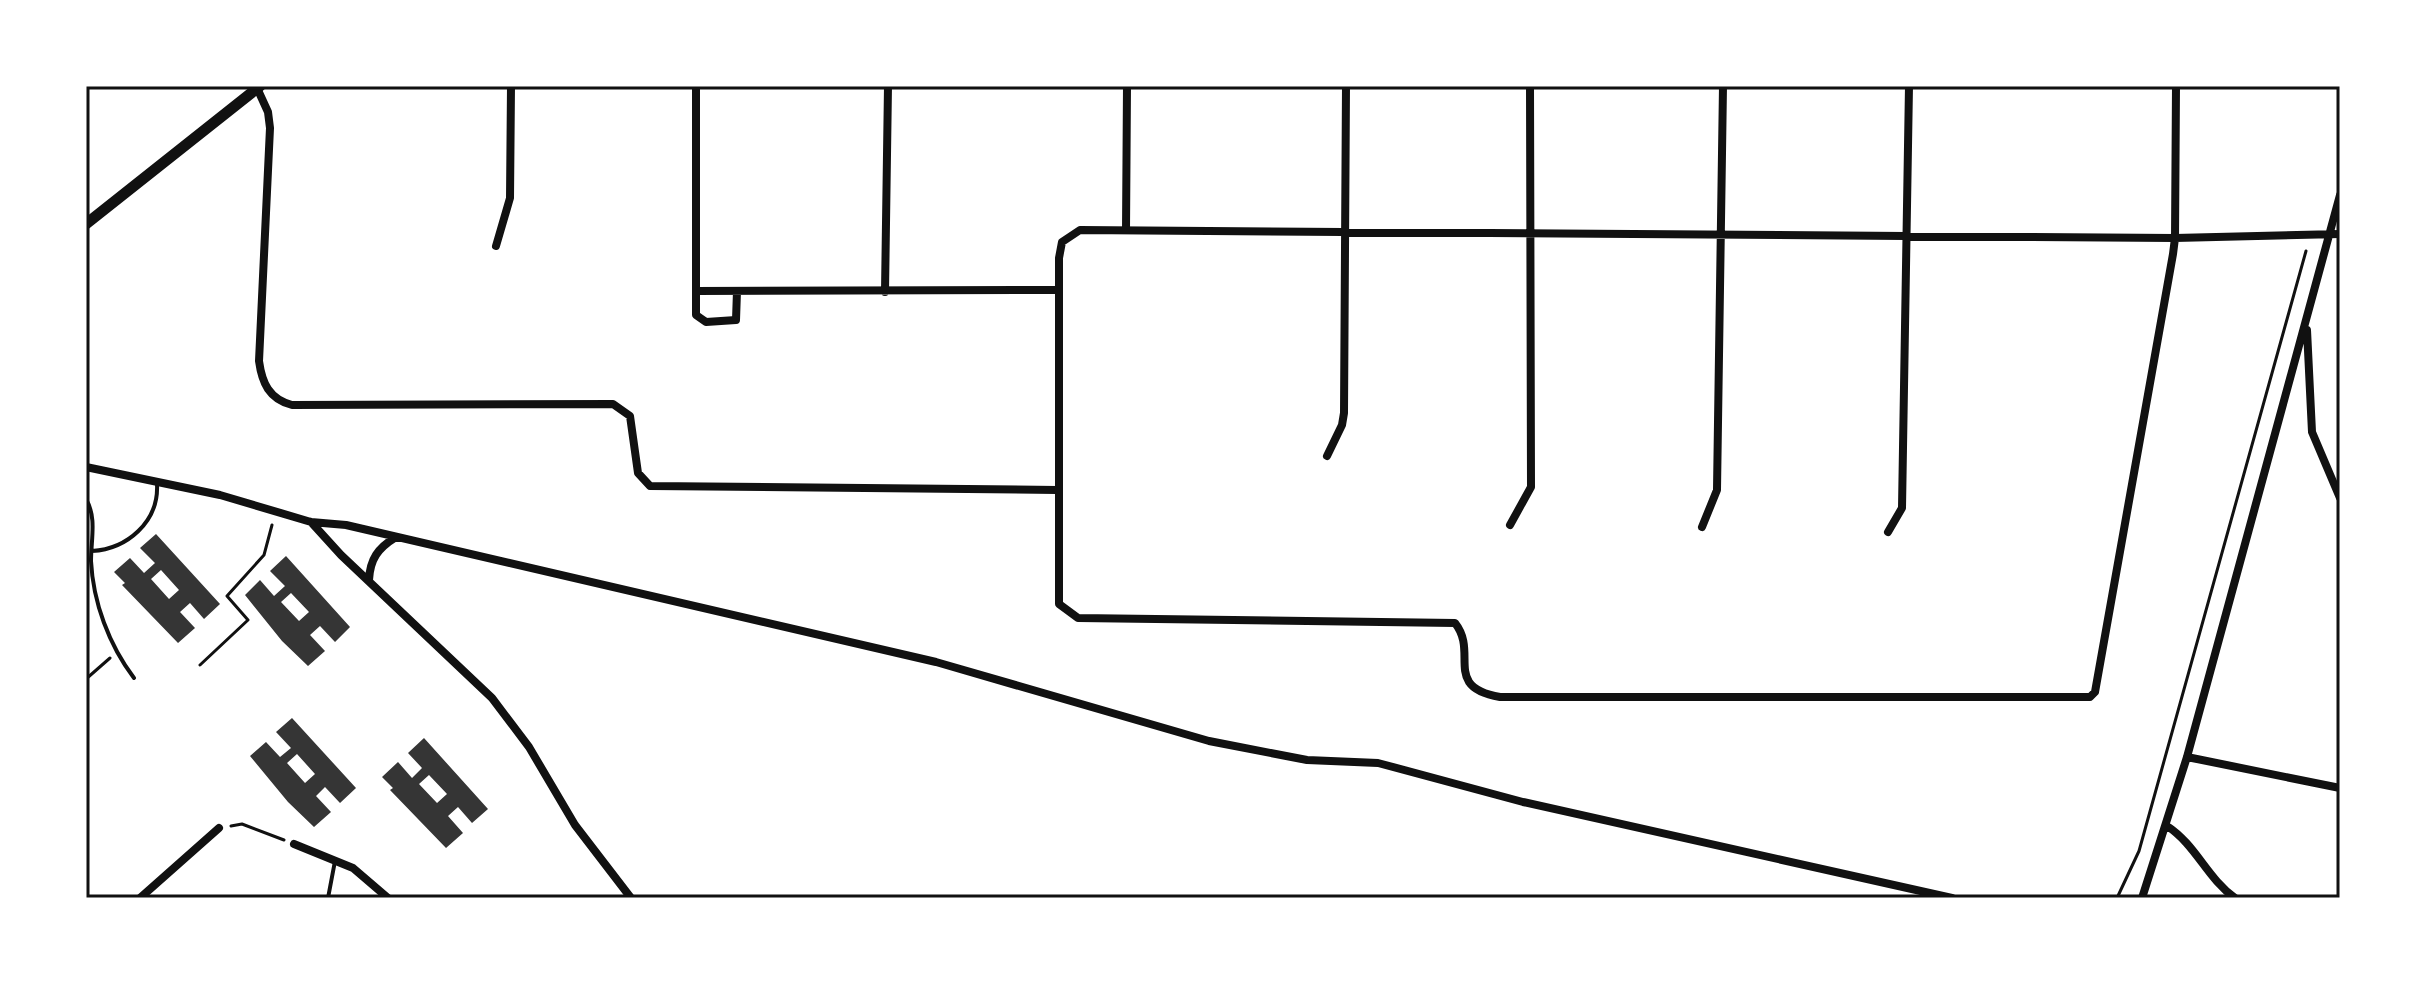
<svg xmlns="http://www.w3.org/2000/svg" width="2426" height="984" viewBox="0 0 2426 984" font-family="'Playfair Display',serif">
  <rect width="100%" height="100%" fill="#fff"/>
  <path fill="#353535" fill-rule="evenodd" d="M156 534 220 604 204 619 190 603 180 612 195 628 178 643 122 585 125 583 114 572 130 558 144 573 155 563 140 548ZM161 570 179 590 169 599 151 579Z
    M286 556 350 627 335 642 320 626 310 635 325 651 308 666 282 641 245 595 260 580 274 596 285 586 270 571ZM291 593 309 612 299 621 281 602Z
    M292 718 356 788 340 803 325 787 316 796 331 812 314 827 288 802 250 756 266 742 280 757 291 748 276 732ZM297 754 315 774 305 783 287 763Z
    M424 738 488 809 472 823 458 807 448 816 463 833 446 848 390 790 393 788 382 777 398 762 412 778 422 768 408 753ZM429 775 447 794 437 803 419 784Z"/>
  <g fill="none" stroke-linecap="round" stroke-linejoin="round">
    <path stroke="#111" stroke-width="3" d="M200 665 248 620 227 596 264 555 272 525
      M86 679 110 658
      M231 826 242 824 284 840
      M2117 898 2139 851 2306 251"/>
    <path stroke="#111" stroke-width="4" d="M86 499C97 518 91 539 91 561 93 602 109 645 134 678
      M92 551C127 549 159 522 157 484
      M328 898 335 861"/>
    <path stroke="#111" stroke-width="8" d="M696 86V315L706 322 736 320 737 291
      M2176 86 2175 238 2173 254 2095 692 2090 697H1500C1442 687 1479 653 1455 623L1078 618 1059 604V258L1062 242 1080 230 2175 238 2340 234
      M257 88 268 112 270 128 259 361C262 383 269 399 292 405L613 404 630 416 638 473 650 486 1057 490
      M1126 230 1127 86
      M496 246 510 198 511 86
      M696 291 1058 290
      M885 292 888 86
      M2307 330 2312 432 2340 498
      M1327 456 1342 425 1344 413 1346 86
      M86 467 220 495 311 522 346 525 936 662 1209 741 1307 760 1378 763 1523 802 1952 898
      M311 522 341 555 492 698 529 747 575 825 631 898
      M1510 525 1531 487 1530 86
      M1702 527 1717 490 1723 86
      M1888 532 1902 508 1909 86
      M369 580C370 559 378 548 396 537
      M2187 757 2340 788
      M2167 826C2196 845 2207 878 2235 898
      M294 844 353 868 388 898
      M140 898 219 828
      M2142 898 2187 757 2340 195"/>
    <path stroke="#111" stroke-width="11" d="M86 224 260 86"/>
  </g>
  <rect width="2426" height="984" fill="none" stroke="#ffffff" stroke-width="176"/>
  <rect x="88" y="88" width="2250" height="808" fill="none" stroke="#111" stroke-width="3"/>
</svg>
